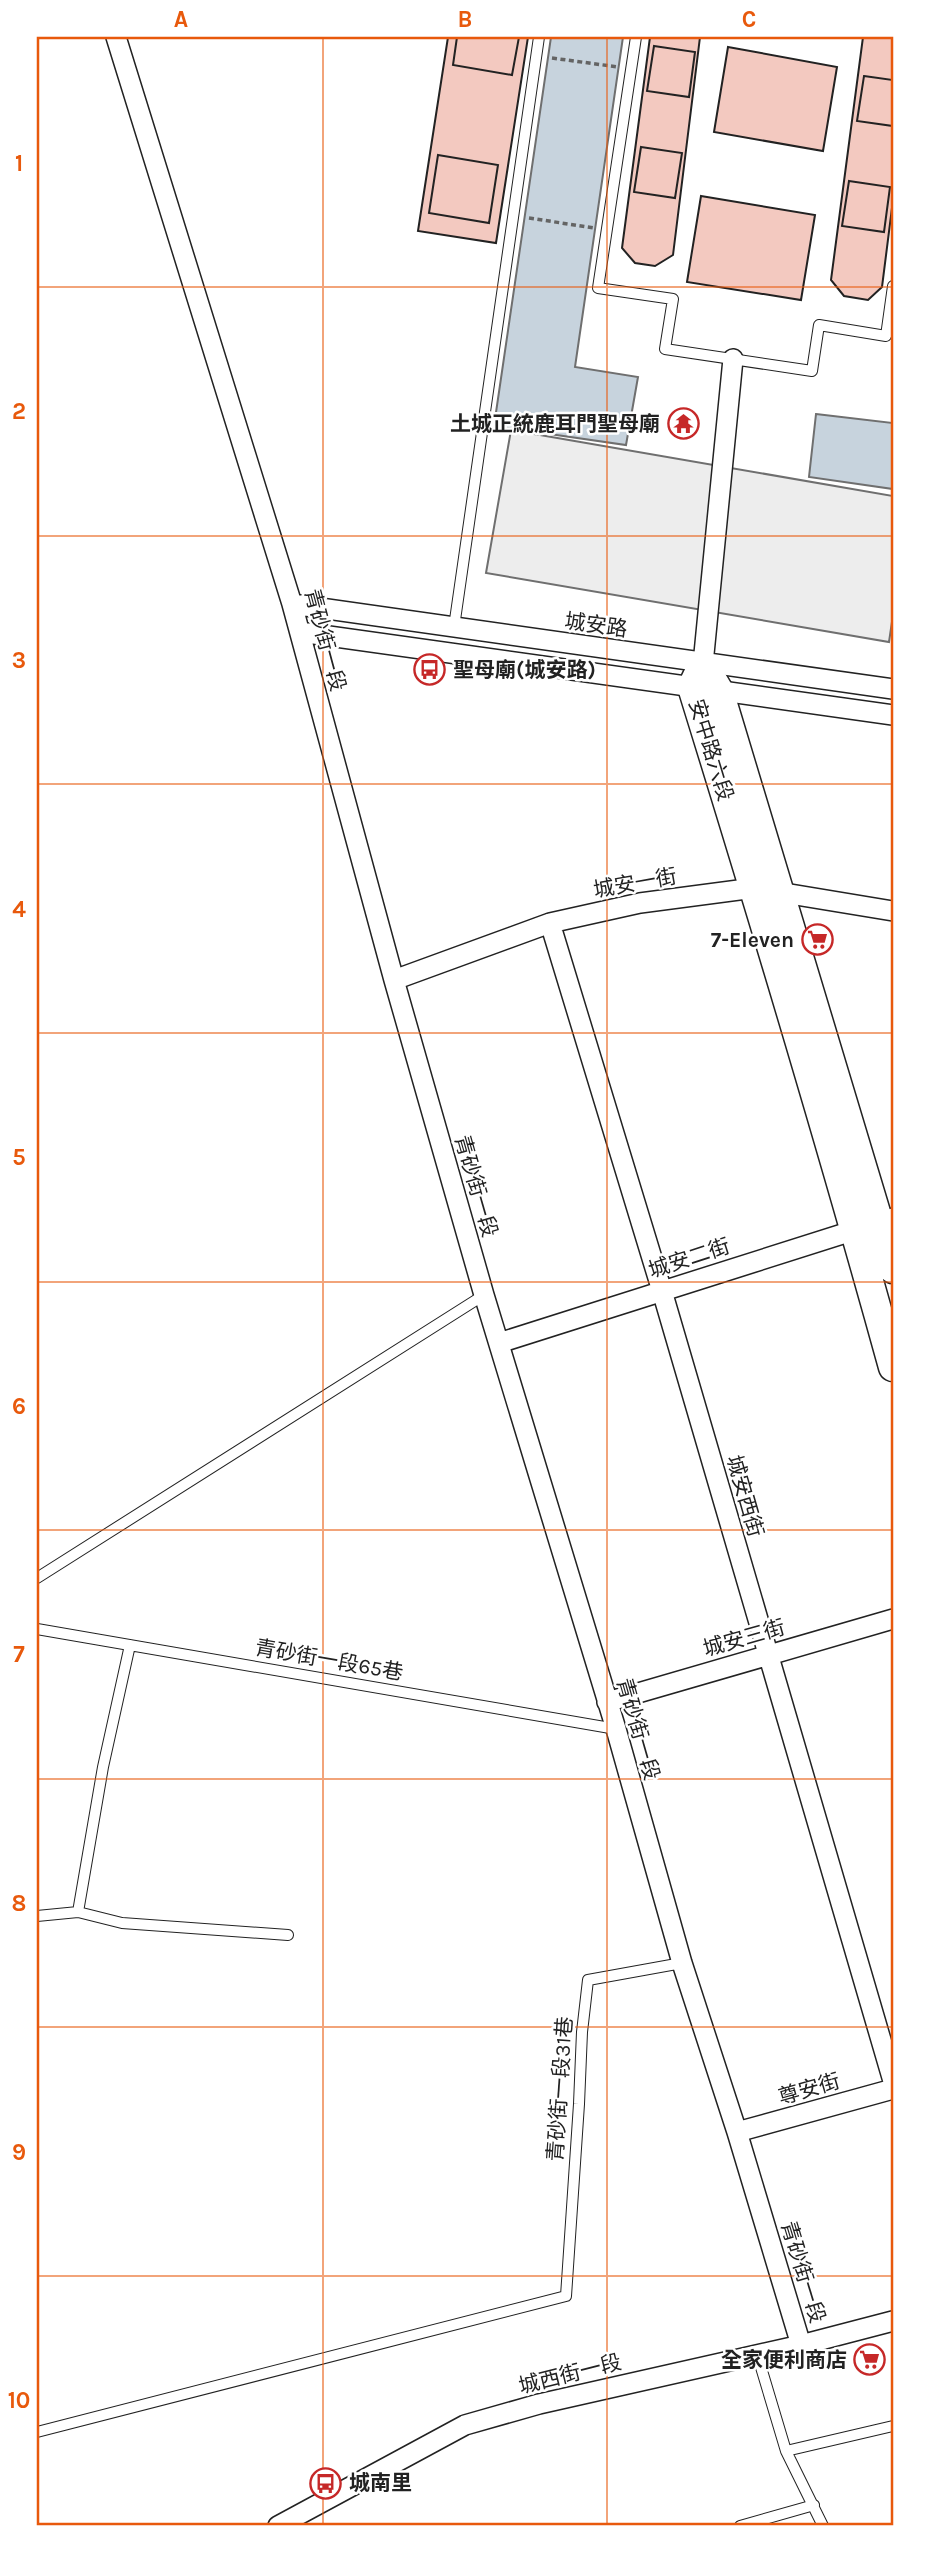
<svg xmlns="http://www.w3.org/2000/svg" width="930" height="2563" viewBox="0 0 930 2563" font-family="Karla,'Noto Sans TC',sans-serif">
  <rect width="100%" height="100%" fill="#fff"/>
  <path fill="#ededed" stroke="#6f6f6f" stroke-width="2" d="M511 430 893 496V615L889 642 486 573Z"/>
  <path fill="#c7d3dd" stroke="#6f6f6f" stroke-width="2" d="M551 37H623L575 367 638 377 626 445 494 426Z
    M816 414 892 423 893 417V489L809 477Z"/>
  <path fill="#f3c9c0" stroke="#222" stroke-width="2" d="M448 37H528L496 243 418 231Z
    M457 37H519L512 75 453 65Z
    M650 37H700L673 255 655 266 635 263 622 248Z
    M863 37H893V200L882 287 868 300 844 296 831 280Z
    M654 46 695 52 689 97 647 91Z
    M728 47 837 67 823 151 714 132Z
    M864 76 893 80V126L857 121Z
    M641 147 682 153 675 198 634 192Z
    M438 155 498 165 489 223 429 213Z
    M849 181 890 187 884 232 842 226Z
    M701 196 815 215 801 300 687 282Z"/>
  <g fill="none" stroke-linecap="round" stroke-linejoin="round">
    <defs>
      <path id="lane" d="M636 37 598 288 673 299 665 349 812 371 819 325 886 336 893 286
        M454 627 539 37
        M37 1578 484 1295
        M37 1629 616 1729
        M78 1912 103 1767 130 1645
        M37 1916 78 1912 122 1923 288 1935
        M757 2354 786 2451 823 2526
        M37 2432 566 2296 579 2104 582 2032 588 1980 682 1963
        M786 2451 893 2426
        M740 2526 814 2505"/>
      <path id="street" d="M116 37 292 604 394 980 484 1295 616 1729 682 1963 737 2132 801 2345
        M292 604 893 689
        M300 632 893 715
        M703 664 733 359
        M550 923 662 1291 893 2081
        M394 980 550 923 640 903 754 888 893 911
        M499 1343 893 1218
        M607 1702 893 1619
        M737 2132 893 2089
        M278 2526 465 2425 539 2404 801 2345 893 2321"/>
      <path id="secondary" d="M703 664 692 687C762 913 830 1139 893 1367
        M703 664 719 691 893 1269"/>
    </defs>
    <use href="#lane" stroke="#222" stroke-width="12"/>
    <use href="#street" stroke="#222" stroke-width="22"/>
    <use href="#secondary" stroke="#222" stroke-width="31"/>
    <path stroke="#646464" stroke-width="3.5" stroke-dasharray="5 3.5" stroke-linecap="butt" d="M552 58 618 67
      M529 218 594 228"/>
    <use href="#lane" stroke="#fff" stroke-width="10"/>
    <use href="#street" stroke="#fff" stroke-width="19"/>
    <use href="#secondary" stroke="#fff" stroke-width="28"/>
  </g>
  <path fill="none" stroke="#e8590c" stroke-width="2" stroke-opacity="0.55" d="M323 37V2526M607 37V2526M37 287H893M37 536H893M37 784H893M37 1033H893M37 1282H893M37 1530H893M37 1779H893M37 2027H893M37 2276H893"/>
  <defs>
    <symbol id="temple-ring" viewBox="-11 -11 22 22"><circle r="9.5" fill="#fff" stroke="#c62828" stroke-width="1.5"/><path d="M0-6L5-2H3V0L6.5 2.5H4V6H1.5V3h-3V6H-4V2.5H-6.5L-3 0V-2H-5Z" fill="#c62828"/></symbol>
    <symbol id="bus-ring" viewBox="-11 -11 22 22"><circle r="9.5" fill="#fff" stroke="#c62828" stroke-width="1.5"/><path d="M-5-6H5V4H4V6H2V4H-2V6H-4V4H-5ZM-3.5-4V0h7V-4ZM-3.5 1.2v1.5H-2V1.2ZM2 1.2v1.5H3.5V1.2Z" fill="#c62828"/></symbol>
    <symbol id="supermarket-ring" viewBox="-11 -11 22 22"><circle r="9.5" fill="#fff" stroke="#c62828" stroke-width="1.5"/><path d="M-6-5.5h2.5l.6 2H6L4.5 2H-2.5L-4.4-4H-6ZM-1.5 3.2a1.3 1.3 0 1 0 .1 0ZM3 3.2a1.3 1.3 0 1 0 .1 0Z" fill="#c62828"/></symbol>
  </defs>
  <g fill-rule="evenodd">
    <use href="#temple-ring" x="666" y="406" width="35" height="35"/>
    <use href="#bus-ring" x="412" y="652" width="35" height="35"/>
    <use href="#supermarket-ring" x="800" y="922" width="35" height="35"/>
    <use href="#supermarket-ring" x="852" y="2342" width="35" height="35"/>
    <use href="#bus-ring" x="308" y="2466" width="35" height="35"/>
  </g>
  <g text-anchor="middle" stroke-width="5" stroke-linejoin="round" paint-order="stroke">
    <g font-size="21" font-weight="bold" fill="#222" stroke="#fff" text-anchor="end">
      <text x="660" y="431">土城正統鹿耳門聖母廟</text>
      <text x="453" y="677" text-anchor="start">聖母廟(城安路)</text>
      <text x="794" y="947">7-Eleven</text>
      <text x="847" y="2367">全家便利商店</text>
      <text x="349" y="2490" text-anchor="start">城南里</text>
    </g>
    <g font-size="21" fill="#222" stroke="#fff">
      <text transform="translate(596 625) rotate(8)" y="7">城安路</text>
      <text transform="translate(325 640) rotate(75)" y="7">青砂街一段</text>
      <text transform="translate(711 750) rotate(73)" y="7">安中路六段</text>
      <text transform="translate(635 883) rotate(-10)" y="7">城安一街</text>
      <text transform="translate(476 1186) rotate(74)" y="7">青砂街一段</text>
      <text transform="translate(689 1258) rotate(-18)" y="7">城安二街</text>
      <text transform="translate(745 1496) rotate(74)" y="7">城安西街</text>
      <text transform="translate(744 1638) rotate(-16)" y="7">城安三街</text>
      <text transform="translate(329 1660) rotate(10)" y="7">青砂街一段65巷</text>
      <text transform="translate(638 1729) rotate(74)" y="7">青砂街一段</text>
      <text transform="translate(560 2089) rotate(-86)" y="7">青砂街一段31巷</text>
      <text transform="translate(809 2089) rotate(-16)" y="7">尊安街</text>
      <text transform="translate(803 2272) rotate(73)" y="7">青砂街一段</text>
      <text transform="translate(570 2374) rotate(-14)" y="7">城西街一段</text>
    </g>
  </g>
  <rect width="930" height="2563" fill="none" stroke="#ffffff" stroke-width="77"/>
  <rect x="38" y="38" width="854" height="2486" fill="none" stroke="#e8590c" stroke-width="2.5"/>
  <g font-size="23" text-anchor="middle" font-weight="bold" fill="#e8590c">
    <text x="181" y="27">A</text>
    <text x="465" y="27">B</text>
    <text x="749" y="27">C</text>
    <text x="19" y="171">1</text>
    <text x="19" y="419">2</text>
    <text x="19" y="668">3</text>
    <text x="19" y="917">4</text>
    <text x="19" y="1165">5</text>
    <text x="19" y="1414">6</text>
    <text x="19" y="1662">7</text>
    <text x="19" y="1911">8</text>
    <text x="19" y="2160">9</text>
    <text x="19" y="2408">10</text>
  </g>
</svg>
